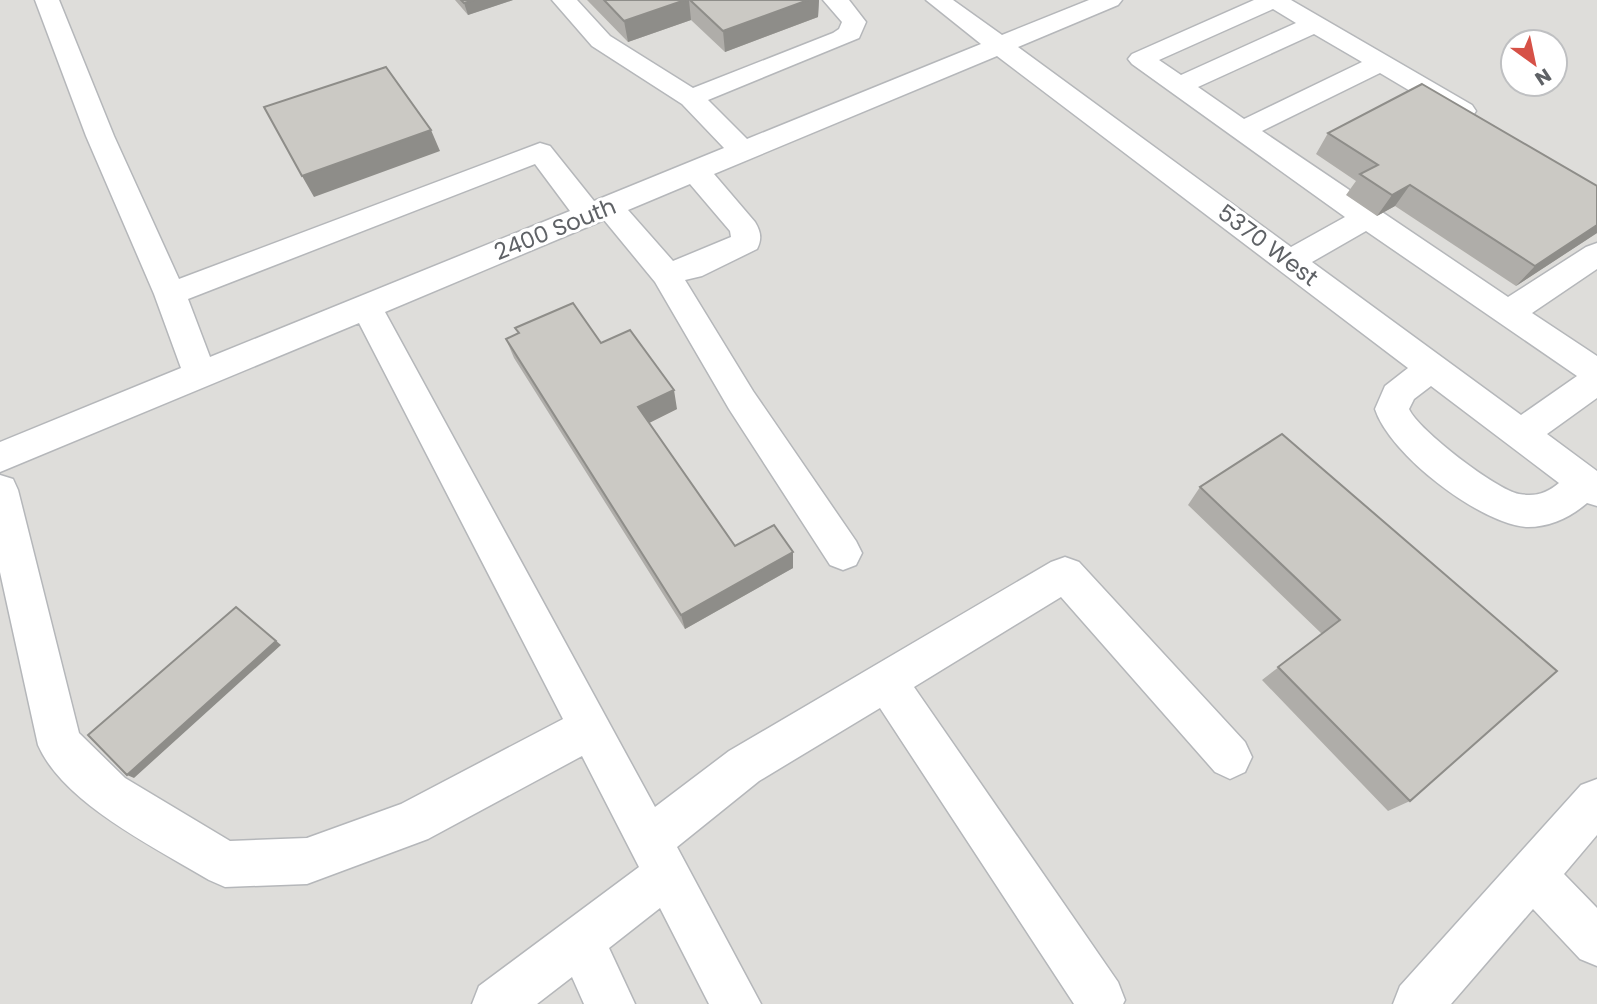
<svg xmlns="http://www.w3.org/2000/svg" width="1597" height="1004" viewBox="0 0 1597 1004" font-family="Poppins,sans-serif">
  <rect width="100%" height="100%" fill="#efeee8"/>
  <path fill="#deddda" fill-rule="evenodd" d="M0 0H1597V1004H0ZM1513 42H1555V84H1513Z"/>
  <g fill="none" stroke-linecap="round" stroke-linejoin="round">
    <defs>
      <path id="minor" d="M35 0H59L114 136 179 279 540 143 550 146 594 201 724 148 682 104 592 46 552 0H577L610 36 693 88 833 33 839 29 842 22 823 0H849L866 22 859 38 708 100 747 139 981 44 926 0H953L1002 35 1089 0H1122L1118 5 1018 47 1291 247 1345 217 1132 64 1128 59 1132 54 1254 0H1291L1472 105 1476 111 1472 117 1463 119 1454 117 1380 73 1262 131 1508 297 1586 247 1597 243V269L1532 313 1597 356V398L1547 434 1597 471V506L1587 503C1571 517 1550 527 1528 527 1481 525 1389 454 1375 409L1385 386 1408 368 997 56 714 174 755 222C761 232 762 239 757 249L702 276 685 280 753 391 856 541 862 553 856 565 843 570 830 565 729 409 655 282 604 220 385 312 655 807 729 751 1051 562 1065 557 1079 562 1245 742 1252 757 1245 772 1230 779 1215 772 1061 597 914 687 1118 982 1125 1000 1123 1004H1074L880 708 759 781 677 847 761 1004H709L660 908 609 948 635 1004H584L572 977 537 1004H472L479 986 639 867 582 756 428 839 307 884 225 887 209 880C156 848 63 803 38 745L0 572V475L13 479 18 490 79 733 125 778 230 841 307 838 401 804 563 719 359 323 0 472V442L181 368 154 294 86 136ZM1273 9 1296 23 1181 75 1159 60ZM1314 34 1362 62 1244 119 1198 87ZM535 164 570 211 210 357 188 299ZM690 184 730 231 731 237 673 261 628 210ZM1366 231 1577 376 1521 415 1312 262ZM1431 386 1559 483C1547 493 1536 497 1519 494 1497 490 1418 430 1409 409L1414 399Z
        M1597 779V835L1564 874 1597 908V966L1580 959 1533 909 1451 1004H1393L1400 986 1581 785Z"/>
    </defs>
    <use href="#minor" stroke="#b5b7ba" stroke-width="3"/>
    <use href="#minor" fill="#fff" fill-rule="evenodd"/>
  </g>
  <path fill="#afada9" d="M455 0H513L468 15Z
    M587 0H819L818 17 725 52 691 20 628 42Z
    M1328 133 1597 186V233L1516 286 1395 206 1377 216 1346 195 1356 181 1316 154Z
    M515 328 601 343 677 409 649 423 735 546 793 552V568L685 629 514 358 506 339 518 333Z
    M1282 434 1410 801 1388 811 1262 680 1322 634 1188 505 1200 487Z"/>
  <path fill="#8e8d89" d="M474 0H513L468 15 464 3Z
    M685 0H689L691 20 628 42 624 21Z
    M808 0H819L818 17 725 52 723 31Z
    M431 130 440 151 314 197 302 176Z
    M1410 185 1395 206 1377 216 1392 195Z
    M1597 225V233L1516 286 1535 266Z
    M674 390 677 409 643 426 638 407Z
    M793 552V568L685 629 681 615Z
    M236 607 281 645 134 778 127 775Z"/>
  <path fill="#cbc9c4" stroke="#8e8d89" stroke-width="2" d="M461 0H474L464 3Z
    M604 0H685L624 21Z
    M690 0H808L723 31Z
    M386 67 431 130 302 176 264 107Z
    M1422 84 1597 186V225L1535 266 1410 185 1392 195 1360 174 1378 165 1328 133Z
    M573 303 601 343 630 330 674 390 638 407 735 546 774 525 793 552 681 615 506 339 519 333 515 328Z
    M1282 434 1557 671 1410 801 1278 667 1340 620 1200 487Z
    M236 607 276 641 127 775 88 735Z"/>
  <g text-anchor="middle" stroke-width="6" stroke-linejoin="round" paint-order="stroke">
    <g font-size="23" fill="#5f6266" stroke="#fff">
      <text transform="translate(555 229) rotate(-22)" y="8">2400 South</text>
      <text transform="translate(1268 245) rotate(37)" y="8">5370 West</text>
    </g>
  </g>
  <g transform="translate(1534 63) rotate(147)"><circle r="33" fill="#ffffff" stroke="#bfc0c2" stroke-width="2"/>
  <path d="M0-5L12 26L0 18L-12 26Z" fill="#d65147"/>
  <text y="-10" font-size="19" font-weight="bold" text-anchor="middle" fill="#5f6266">N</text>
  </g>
</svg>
